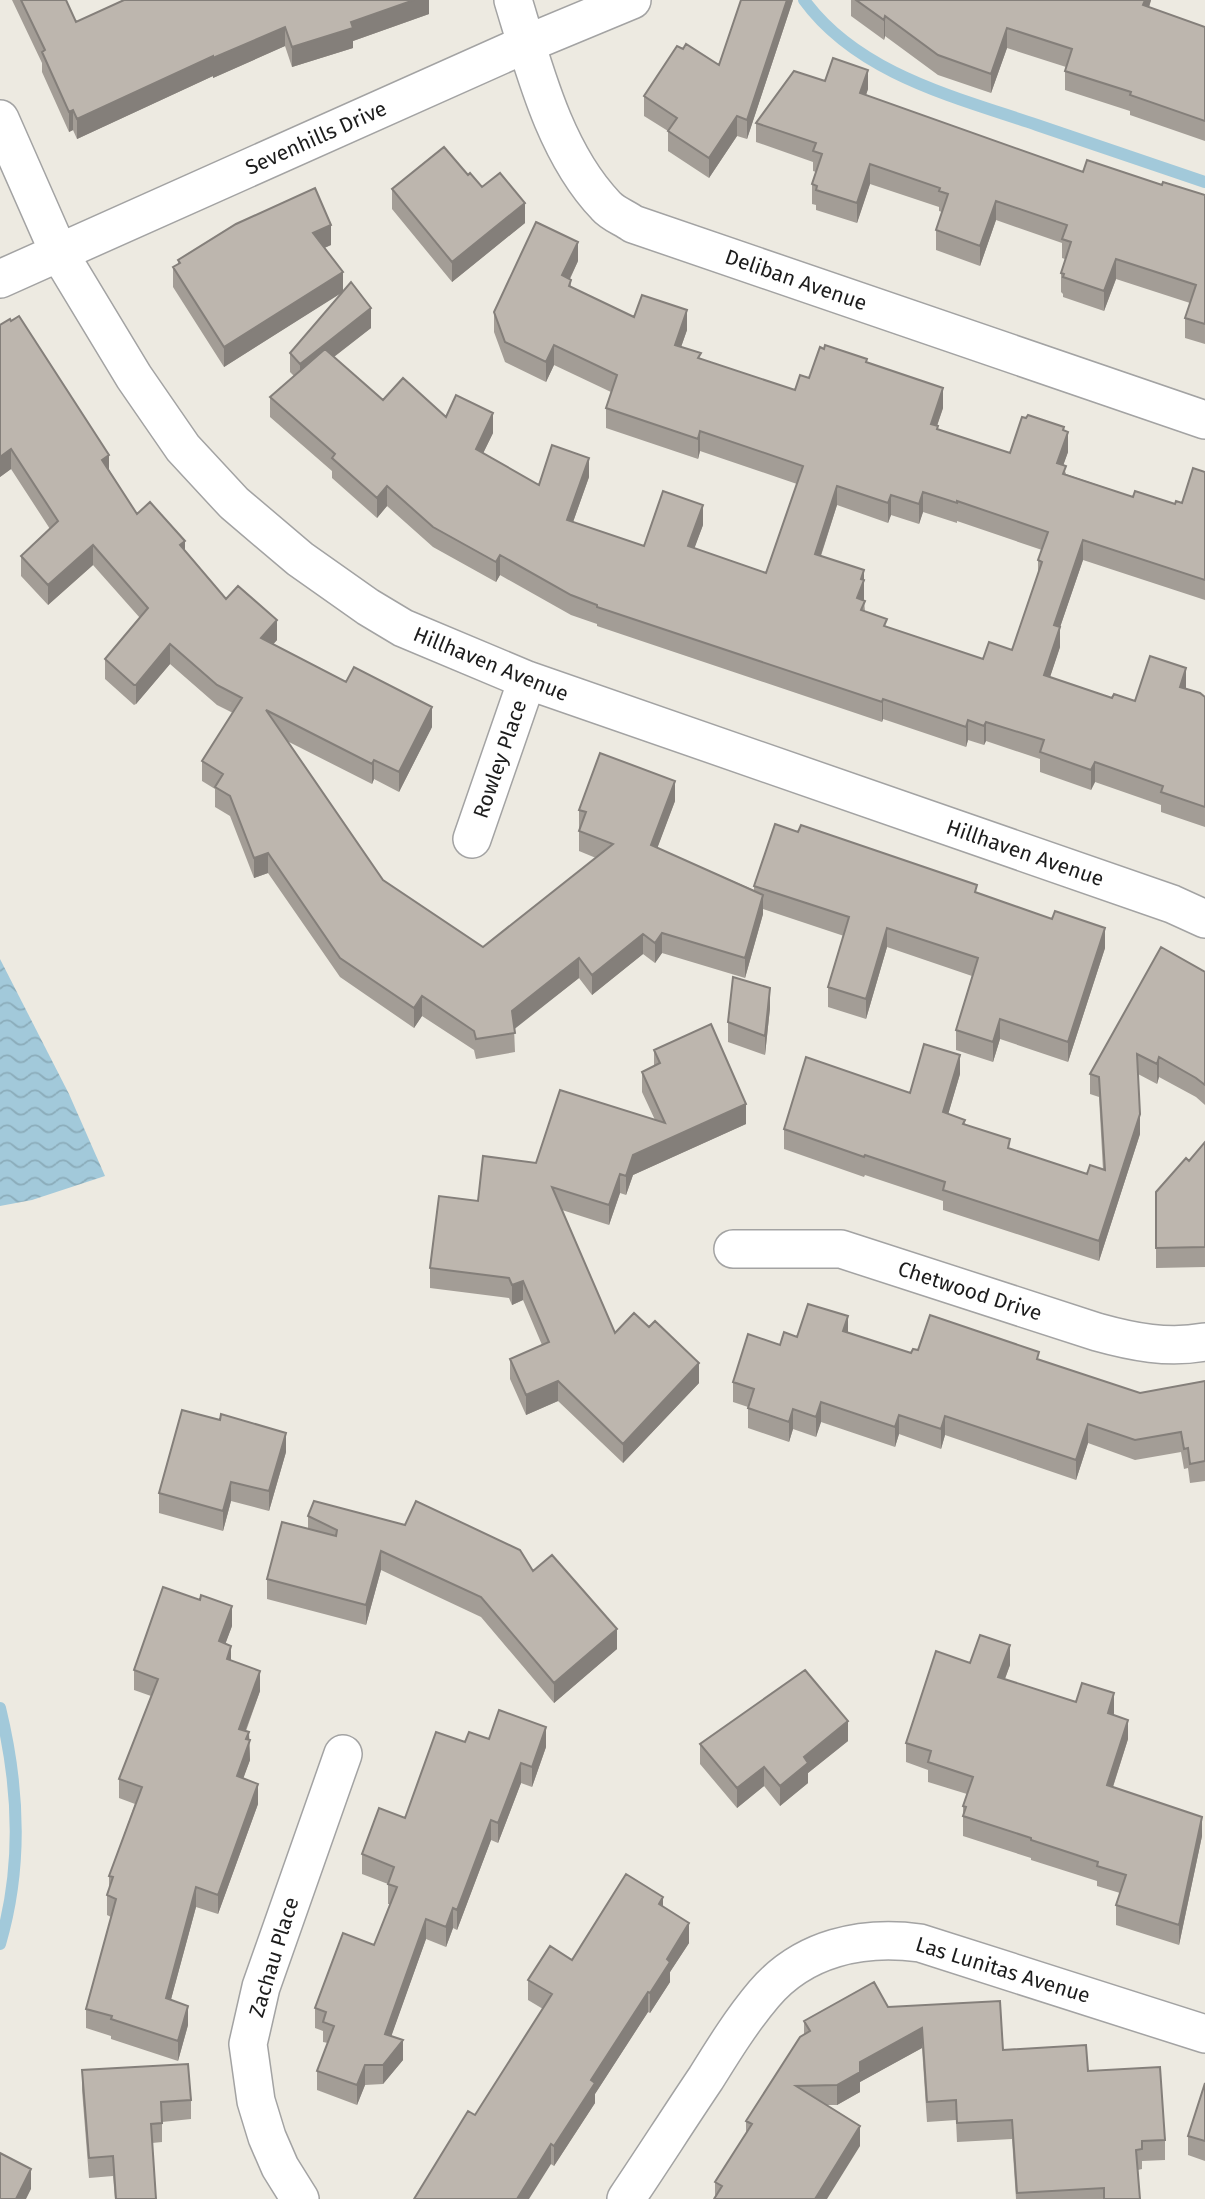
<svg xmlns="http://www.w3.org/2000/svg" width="1205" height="2199" viewBox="0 0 1205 2199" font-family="'Fira Sans',sans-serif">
  <defs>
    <pattern id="water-waves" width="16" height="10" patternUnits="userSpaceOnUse" patternTransform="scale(1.75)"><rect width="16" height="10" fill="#a2c9da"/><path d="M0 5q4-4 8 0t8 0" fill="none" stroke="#8bacba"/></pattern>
  </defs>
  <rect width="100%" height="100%" fill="#edeae1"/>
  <path fill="url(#water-waves)" d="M0 959 69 1094 105 1176 32 1200 0 1206Z"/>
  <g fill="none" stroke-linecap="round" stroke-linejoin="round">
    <path stroke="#a2c9da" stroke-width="12" d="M804 0C858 74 955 97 1037 125 1093 144 1149 163 1205 182
      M0 1708C19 1786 23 1866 0 1944"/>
    <defs>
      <path id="minor" d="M513 0C534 69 555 153 606 206 613 214 625 218 633 224L1205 420
        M0 119 59 253 134 377 183 448 234 503 300 559 368 607 403 628 527 680 1172 904 1205 919
        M0 279 526 44 632 0
        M472 839 527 680
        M733 1249H841L1097 1332C1133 1342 1168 1349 1205 1342
        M300 2199 280 2167 267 2137 256 2101 248 2044 261 1987 343 1754
        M626 2199C653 2159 679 2118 706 2078 724 2049 742 2020 764 1994 803 1948 862 1935 920 1943L1205 2034"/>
    </defs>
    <use href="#minor" stroke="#a3a3a3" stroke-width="40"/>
    <use href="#minor" stroke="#fff" stroke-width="37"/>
  </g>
  <path fill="#a39d96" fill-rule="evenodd" d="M12 0H66L76 22 429 0V14L353 41V48L292 67 285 46 213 78V76L77 139 73 130 69 132 42 72V63Z
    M793 0 747 139 737 136 709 178 668 151V131L644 116V96L683 49 719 65Z
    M851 0H1151L1149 8 1205 27V141L1130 115V111L1065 90V71L1066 67 1007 48 991 93 938 75 885 36 884 40 851 16Z
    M825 81 868 89 866 95 1083 172 1162 185 1205 195V344L1185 338V318L1190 303 1116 279 1104 311 1063 297V294L1061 292V273L1065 259 1062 258V243L996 220 980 266 936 250V230L942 212 939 211V207L870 184 857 223 816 210V205L812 204V184L816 172 813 171V162L756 142V123Z
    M468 175 525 223 452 282 392 209V189Z
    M331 245 324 248 343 291 371 328 334 357 383 400 446 417 493 433 483 453 539 485 589 477 573 522 644 546 703 525 694 548 766 573 797 484 700 451 698 459 606 428V408L611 392 554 365 546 382 505 362 494 332V312L578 261 570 279 571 287 634 317 687 330 681 347 701 359 795 390 809 378 867 362 943 408 937 426 938 429 1010 453 1064 431 1068 452 1063 465 1066 474 1133 497 1175 504 1182 503 1205 472V600L1083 560 1060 627V647L1050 677 1112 698 1135 701 1186 689 1205 697V827L1161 812V805L1095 782 1091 790 1040 772V759L986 741 984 745 968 740 966 747 883 719 882 722 597 626V624L571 615 500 575 496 582 433 547 387 506 377 518 332 478V471L270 417V397L294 376 290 372V353L342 292 224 367 173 287V267L178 264V260ZM837 505 888 523 891 515 919 524 923 512 957 523V521L1042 550 1038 560V574L1012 650 983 659 887 627 865 611 864 600V570L821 556Z
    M0 325 109 470 137 514 185 551 226 599 277 640 273 644 432 727 399 792 374 779 372 784 287 741 383 880 483 947 596 858 579 851V810L675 801 657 848 754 890V886L977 893 1105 948 1068 1062 1000 1039 993 1062 956 1050V1030L972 976 887 947 866 1019 828 1007V987L844 936 763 909V914L745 978 662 953 655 963 643 954 592 995 579 978 514 1028 515 1052 476 1059 474 1050 422 1016 414 1028 340 977 268 873 254 878 230 816 215 807V789L202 781V761L233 713 217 705 170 664 136 704 134 705 105 679V659L140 618 93 565 48 605 21 576V556L50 529 11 469 0 477Z
    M1205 972V1105L1196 1097 1159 1077 1157 1084 1138 1074 1140 1134 1099 1261 943 1210V1201L865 1175 864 1177 784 1149V1129L910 1093 960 1074 948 1114 1010 1149 1087 1174 1103 1170 1099 1097 1090 1094V1074Z
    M770 1008 765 1055 728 1042V1022Z
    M654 1050 746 1124 633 1175 626 1195 620 1193 609 1225 562 1210 615 1333 699 1383 623 1463 558 1401 526 1415 510 1379V1359L542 1345 523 1300 512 1305 509 1298 430 1288V1268L478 1201 536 1163 655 1120 642 1092V1072L654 1066Z
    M1205 1142V1267L1156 1268V1192L1189 1161Z
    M848 1333 911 1353 918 1350 1039 1360 1140 1393 1205 1381V1481L1190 1483 1188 1468 1184 1469 1181 1452 1135 1460 1088 1443 1076 1480 945 1435 941 1449 899 1434 895 1447 821 1422 816 1437 793 1429 789 1442 748 1428V1407L733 1402V1382L780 1345 797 1337Z
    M286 1452 269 1511 231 1501 223 1531 159 1513V1493Z
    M308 1516 533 1571 617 1649 554 1703 481 1617 381 1570 366 1625 267 1599V1579L308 1529Z
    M232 1626 225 1644 231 1660 260 1691 246 1731 249 1740 250 1760 243 1778 258 1804 218 1914 196 1907 171 1999 188 2025 178 2061 111 2039V2036L86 2028V2009L111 1917 107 1915V1895L109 1889V1876L135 1804 119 1798V1779L151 1696 134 1690V1670Z
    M970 1663 1010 1665 1005 1679 1076 1702 1114 1713V1715L1128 1739 1113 1787 1202 1836 1179 1945 1116 1925V1905L1120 1893 1097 1886V1881L1031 1860V1858L963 1836V1806L967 1794 928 1782V1770L906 1762V1743Z
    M489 1739 546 1747 532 1787 521 1783 498 1843 491 1840 457 1930 453 1928 446 1947 426 1939 391 2036 403 2060 383 2084 365 2085 357 2105 317 2090V2071L328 2043 323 2042V2031L315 2028V2008L374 1945 390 1904H388V1884L362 1874V1854L405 1818 465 1742Z
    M848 1741 808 1773V1783L780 1806 764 1786 737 1808 700 1764V1744Z
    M663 1907 689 1943 670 1972V1982L650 2013 648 2012 595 2094V2103L554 2166 475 2115 543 2009 528 2000V1980L572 1960Z
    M888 2007 1003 2050 1088 2071 1165 2140V2160L1142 2161V2169L1138 2170 1140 2199H1016L1012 2139 957 2142 956 2120 927 2122 922 2048 860 2082V2092L837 2105H826L860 2146 715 2197V2182L746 2133V2121L804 2034V2021Z
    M82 2070 191 2100V2119L162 2122V2142L152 2143 156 2199H115L113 2176 89 2178 82 2090Z
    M1205 2083V2161L1188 2155V2136Z"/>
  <path fill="#847f7a" d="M414 0H429V14L353 41V48L292 67V47L351 22Z
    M787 0H793L747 139V120Z
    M1145 0H1151L1143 25V5Z
    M885 16V36L884 40V20Z
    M285 27V46L213 78V58Z
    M1007 28V48L991 93V74Z
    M213 56V76L77 139V119Z
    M868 70V89L860 112V93Z
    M73 110V130L69 132V112Z
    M737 116V136L709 178V158Z
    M870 164V184L857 223V203Z
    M996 201V220L980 266V246Z
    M525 203V223L452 282V262Z
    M331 225V245L313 253V233Z
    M578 242V261L562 295V275Z
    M1116 259V279L1104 311V291Z
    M343 272V292L224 367V347Z
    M371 308V328L300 383V364Z
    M687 310V330L675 364V345Z
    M554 345V365L546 382V362Z
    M943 388V408L931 443V424Z
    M493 413V433L476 468V449Z
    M1064 427V442L1068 432V452L1057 483V463Z
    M700 431V451L698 459V439Z
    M11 449V469L0 477V457Z
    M109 455V475L102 460Z
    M589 458V477L567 539V520Z
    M387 486V506L377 518V498Z
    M837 486V505L815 573V554Z
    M923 492V512L919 524V504Z
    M891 495V515L888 523V503Z
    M703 505V525L688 566V546Z
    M1083 540V560L1054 645V625Z
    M185 541V561L180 545Z
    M93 545V565L48 605V585Z
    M500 555V575L496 582V562Z
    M864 570V600L857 598Z
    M277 620V640L261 658V638Z
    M1060 627V647L1044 695V675Z
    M170 644V664L136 704V685Z
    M1186 668V688L1180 706V687Z
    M883 699V719L882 722V702Z
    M432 707V727L399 792V772Z
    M968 720V740L966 747V727Z
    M986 722V741L984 745V726Z
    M374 760V779L372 784V764Z
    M1095 762V782L1091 790V770Z
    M675 781V801L651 865V845Z
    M268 853V873L254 878V858Z
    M763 895V914L745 978V958Z
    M887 928V947L866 1019V999Z
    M1105 928V948L1068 1062V1042Z
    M662 933V953L655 963V943Z
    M643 934V954L592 995V975Z
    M579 958V978L512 1031V1011Z
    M770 988V1008L765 1055V1036Z
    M422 996V1016L414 1028V1008Z
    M1000 1019V1039L993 1062V1042Z
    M960 1055V1074L943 1132V1112Z
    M1159 1057V1077L1157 1084V1064Z
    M746 1104V1124L633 1175 626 1195V1176L633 1155Z
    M1140 1114V1134L1099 1261V1241Z
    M620 1174V1193L609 1225V1205Z
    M523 1281V1300L512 1305V1285Z
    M848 1316V1336L843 1331Z
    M699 1363V1383L623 1463V1444Z
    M558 1381V1401L526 1415V1395Z
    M821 1402V1422L816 1437V1417Z
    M793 1409V1429L789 1442V1422Z
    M899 1415V1434L895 1447V1427Z
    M945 1416V1435L941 1449V1429Z
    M1088 1424V1443L1076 1480V1460Z
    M286 1433V1452L269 1511V1491Z
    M231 1482V1501L223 1531V1511Z
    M381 1551V1570L366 1625V1605Z
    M232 1606V1626L219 1661V1641Z
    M617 1629V1649L554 1703V1683Z
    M1010 1645V1665L998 1697V1677Z
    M231 1646V1666L227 1659Z
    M260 1671V1691L239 1748V1729Z
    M1114 1693V1713L1108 1733V1713Z
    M1128 1720V1739L1107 1805V1785Z
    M848 1721V1741L808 1773V1783L780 1806V1786L804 1757Z
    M546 1727V1747L532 1787V1767Z
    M249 1732 250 1760 237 1796V1776L246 1739Z
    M521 1763V1783L498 1843V1823Z
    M764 1767V1786L737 1808V1788Z
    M258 1784V1804L218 1914V1895Z
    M1202 1817V1836L1179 1945V1925Z
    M491 1820V1840L457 1930V1910Z
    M196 1887V1907L166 2018V1998Z
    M663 1897V1916L659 1904Z
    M453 1908V1928L446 1947V1927Z
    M426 1919V1939L385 2054V2034Z
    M689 1923V1943L670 1972V1982L650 2013V1993L667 1959Z
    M648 1992V2012L595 2094V2103L554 2166V2146L591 2080Z
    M188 2006V2025L178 2061V2041Z
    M922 2028V2048L860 2082V2092L837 2105V2085L860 2062Z
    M403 2040V2060L383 2084V2065Z
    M365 2065V2085L357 2105V2085Z
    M860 2126V2146L827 2199H815Z
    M551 2144V2164L529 2199H517Z
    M31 2169V2189L26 2199H16Z"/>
  <path fill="#bdb6ae" stroke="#847f7a" stroke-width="2" fill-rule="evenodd" d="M21 0H66L76 22 124 0H414L351 22 353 28 292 47 285 27 213 58V56L77 119 73 110 69 112 42 52 45 50Z
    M741 0H787L747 120 737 116 709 158 668 131 677 118 644 96 677 46 683 49 686 44 719 65Z
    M856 0H1145L1143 5 1205 27V121L1130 95 1131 92 1065 71 1072 49 1007 28 991 74 938 55 885 16 884 20Z
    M833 58 868 70 860 93 1083 172 1087 160 1162 185 1163 182 1205 195V324L1185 318 1196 285 1116 259 1104 291 1063 277 1064 274 1061 273 1071 242 1062 239 1067 225 996 201 980 246 936 230 948 194 939 191 940 188 870 164 857 203 816 190 817 186 812 184 822 154 813 151 816 143 756 123 794 71 825 81Z
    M444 147 468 175 470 173 482 187 500 173 525 203 452 262 392 189Z
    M315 188 331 225 313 233 343 272 224 347 173 267 180 263 178 260 236 224Z
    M536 222 578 242 562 275 571 280 569 286 634 317 642 295 687 310 675 345 701 353 698 358 795 390 800 375 809 378 820 347 824 349 825 345 867 359 866 362 943 388 931 424 938 426 937 429 1010 453 1022 417 1026 418 1028 415 1064 427 1063 430 1068 432 1057 463 1066 466 1063 474 1133 497 1135 491 1175 504 1176 501 1182 503 1193 468 1205 472V580L1083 540 1054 625 1060 627 1044 675 1112 698 1114 694 1135 701 1150 656 1186 668 1180 687 1200 693 1205 697V807L1161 792 1163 786 1095 762 1091 770 1040 752 1044 740 986 722 984 726 968 720 966 727 883 699 882 702 597 607V605L571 595 500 555 496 562 433 527 387 486 377 498 332 458 335 454 270 397 325 349 383 400 403 378 446 417 456 395 493 413 476 449 539 485 552 445 589 458 567 520 644 546 663 491 703 505 688 546 766 573 803 466 700 431 698 439 606 408 617 375 554 345 546 362 505 342 494 312ZM837 486 888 503 891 495 919 504 923 492 957 503V501L1048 532 1038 560 1042 562 1012 650 989 642 983 659 884 626 887 619 861 610 865 601 857 598 864 580 861 579 864 570 815 554Z
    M351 282 371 308 300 364 290 353Z
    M19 316 109 455 102 460 137 514 150 502 185 541 180 545 226 599 238 586 277 620 261 638 346 682 354 667 432 707 399 772 374 760 372 764 266 710 383 880 483 947 613 844 579 831 586 812 579 810 600 753 675 781 651 845 763 895 745 958 662 933 655 943 643 934 592 975 579 958 512 1011 515 1033 476 1039 474 1031 422 996 414 1008 340 958 268 853 254 858 230 796 215 787 223 774 202 761 242 698 217 685 170 644 136 685H134L105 659 148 608 93 545 48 585 21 556 58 521 11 449 0 457V325L10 319 11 321Z
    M775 824 798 832 801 825 977 885 975 892 1052 919 1055 911 1105 928 1068 1042 1000 1019 993 1042 956 1030 978 958 887 928 866 999 828 987 849 917 754 886Z
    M1161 947 1205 972V1085L1196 1078 1159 1057 1157 1064 1137 1054 1140 1114 1099 1241 943 1190 945 1182 865 1155 864 1157 784 1129 806 1057 910 1093 924 1044 960 1055 943 1112 965 1120 963 1124 1010 1139 1008 1148 1087 1174 1090 1165 1105 1170 1099 1077 1090 1074Z
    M733 977 770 988 765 1036 728 1022Z
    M711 1024 746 1104 633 1155 626 1176 620 1174 609 1205 552 1187 615 1333 634 1313 649 1327 655 1321 699 1363 623 1444 558 1381 526 1395 510 1359 549 1342 523 1281 512 1285 509 1278 430 1268 439 1196 478 1201 483 1156 536 1163 560 1090 665 1123 642 1072 660 1063 654 1050Z
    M1205 1142V1247L1156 1248V1192L1186 1158 1189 1161Z
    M808 1304 848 1316 843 1331 911 1353 913 1349 918 1350 930 1315 1039 1352 1037 1359 1140 1393 1205 1381V1461L1190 1464 1188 1448 1184 1449 1181 1432 1135 1440 1088 1424 1076 1460 945 1416 941 1429 899 1415 895 1427 821 1402 816 1417 793 1409 789 1422 748 1408 754 1389 733 1382 748 1334 780 1345 784 1332 797 1337Z
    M182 1410 220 1420 221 1414 286 1433 269 1491 231 1482 223 1511 159 1493Z
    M314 1501 405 1525 416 1501 520 1550 533 1571 552 1555 617 1629 554 1683 481 1597 381 1551 366 1605 267 1579 282 1522 336 1536 337 1530 308 1516Z
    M163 1587 200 1600 201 1595 232 1606 219 1641 231 1646 227 1659 260 1671 239 1729 249 1732 246 1739 250 1740 237 1776 258 1784 218 1895 196 1887 166 1998 188 2006 178 2041 111 2019 112 2016 86 2009 116 1899 107 1895 113 1877 109 1876 142 1787 119 1779 158 1679 134 1670Z
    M980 1635 1010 1645 998 1677 1076 1702 1082 1683 1114 1693 1108 1713 1128 1720 1107 1785 1202 1817 1179 1925 1116 1905 1126 1875 1097 1866 1098 1862 1031 1840V1838L963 1816 966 1807 963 1806 973 1777 928 1762 931 1751 906 1743 936 1651 970 1663Z
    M805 1670 848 1721 804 1757 808 1763 780 1786 764 1767 737 1788 700 1744Z
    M499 1710 546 1727 532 1767 521 1763 498 1823 491 1820 457 1910 453 1908 446 1927 426 1919 385 2034 403 2040 383 2065H365L357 2085 317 2071 334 2026 323 2022 326 2012 315 2008 343 1933 374 1945 397 1887 388 1884 394 1867 362 1854 379 1808 405 1818 436 1732 465 1742 469 1732 489 1739Z
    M626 1874 663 1897 659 1904 689 1923 667 1959 670 1962 650 1993 648 1992 591 2080 595 2083 554 2146 551 2144 517 2199H414L468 2111 475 2115 552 1994 528 1980 550 1946 572 1960Z
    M874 1982 888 2007 1000 2001 1003 2050 1086 2045 1088 2071 1160 2067 1165 2140 1142 2141V2149L1136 2150 1140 2199H1104V2188L1017 2193 1012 2120 957 2123 956 2100 927 2102 922 2028 860 2062V2072L837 2085 796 2086 860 2126 815 2199H714L722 2186 715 2182 752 2124 746 2121 800 2037 810 2031 804 2021Z
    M188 2064 191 2100 161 2102 162 2123 151 2124 156 2199H116L113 2156 89 2158 82 2070Z
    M1205 2083V2141L1188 2136Z
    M0 2153 31 2169 16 2199H0Z"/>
  <g text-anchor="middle" stroke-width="5" stroke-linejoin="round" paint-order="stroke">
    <g font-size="21" fill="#1c1c1c" stroke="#fff">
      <text transform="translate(316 138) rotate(-24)" y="7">Sevenhills Drive</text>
      <text transform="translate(796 280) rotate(19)" y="7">Deliban Avenue</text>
      <text transform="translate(491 664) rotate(22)" y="7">Hillhaven Avenue</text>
      <text transform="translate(500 759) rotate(-71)" y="7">Rowley Place</text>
      <text transform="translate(1025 853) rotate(19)" y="7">Hillhaven Avenue</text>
      <text transform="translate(970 1291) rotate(18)" y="7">Chetwood Drive</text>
      <text transform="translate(274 1957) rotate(-73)" y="7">Zachau Place</text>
      <text transform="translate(1003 1970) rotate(17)" y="7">Las Lunitas Avenue</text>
    </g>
  </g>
</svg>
